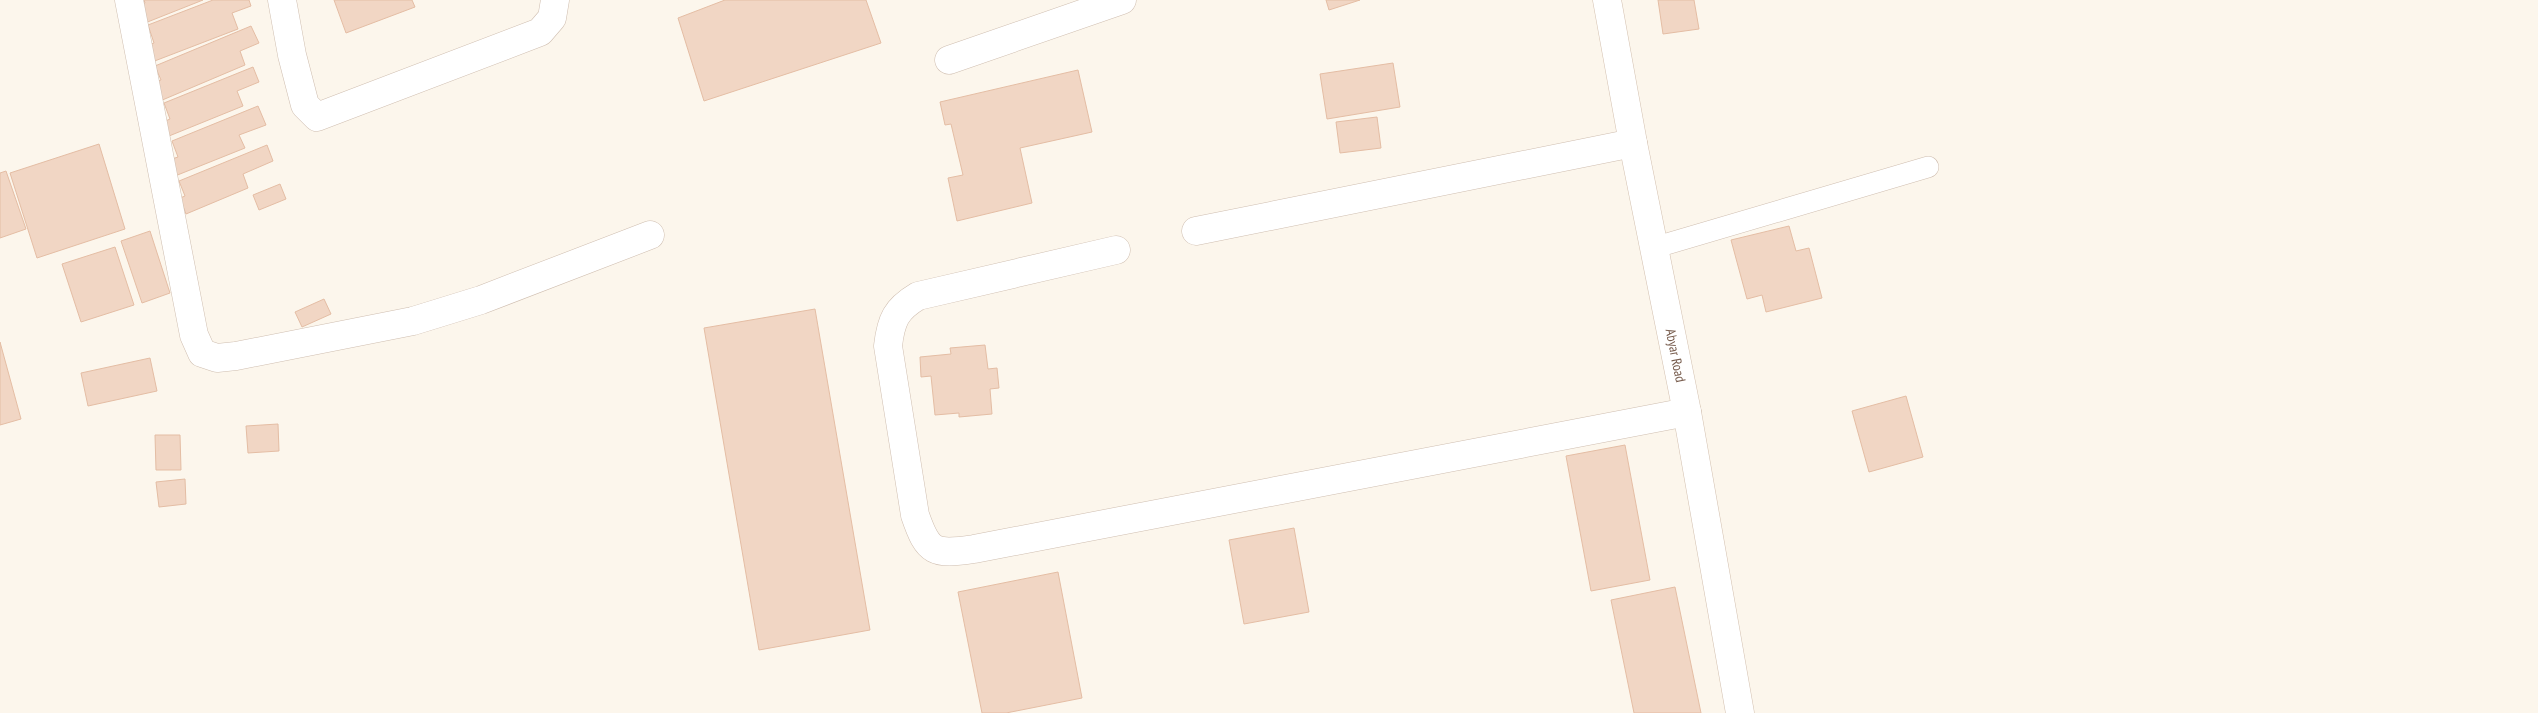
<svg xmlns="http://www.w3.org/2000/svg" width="2538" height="713" viewBox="0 0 2538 713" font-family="'PT Sans Narrow',sans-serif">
  <rect width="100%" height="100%" fill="#fcf6ec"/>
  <path fill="#f1d6c4" stroke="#e4bda4" d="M144 0H203L145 23 138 6 145 3Z
    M213 0H249L251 6 232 13 238 29 152 62 146 46 154 43 148 25Z
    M334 0H412L415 7 346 33Z
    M725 0H866L881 43 704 101 678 18Z
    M1326 0H1360L1329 10Z
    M1658 0H1694L1699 29 1663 34Z
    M251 26 259 43 240 51 245 65 160 101 153 83 161 80 155 66Z
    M1393 63 1400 107 1327 119 1320 74Z
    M253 67 259 82 237 91 243 106 169 136 163 122 170 119 164 103Z
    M1078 70 1092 132 1020 148 1032 203 957 221 948 178 963 175 951 124 945 125 940 102Z
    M258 106 266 125 239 135 245 148 175 176 169 160 178 157 172 141Z
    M1377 117 1381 148 1340 153 1336 122Z
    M99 144 125 229 37 258 10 173Z
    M267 145 273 161 243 174 248 188 186 214 180 198 185 196 179 181Z
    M6 171 26 229 0 238V173Z
    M280 184 286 199 259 210 253 195Z
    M1789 226 1796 251 1809 248 1822 298 1766 312 1762 295 1747 299 1731 240Z
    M150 231 170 293 142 303 121 241Z
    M115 247 134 305 81 322 62 264Z
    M324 299 331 314 302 327 295 312Z
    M815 309 870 630 759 650 704 328Z
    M0 342 21 419 0 425Z
    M985 345 988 369 997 368 999 388 990 389 992 414 959 417V413L935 415 931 376 921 377 920 357 951 354 950 348Z
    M150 358 157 391 88 406 81 373Z
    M1906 396 1923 457 1869 472 1852 411Z
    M278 424 279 451 248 453 246 426Z
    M155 435H180L181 470H156Z
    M1625 445 1650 580 1591 591 1566 456Z
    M185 479 186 504 159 507 156 482Z
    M1294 528 1309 612 1244 624 1229 540Z
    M1058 572 1082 698 1006 713H982L958 592Z
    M1675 587 1701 713H1634L1611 600Z"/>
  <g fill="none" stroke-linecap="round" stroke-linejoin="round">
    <defs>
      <path id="lane" d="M1653 248 1928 167"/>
      <path id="street" d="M129 0 194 335 202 353 217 358 236 356 413 321 481 300 650 235
        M282 0 292 55 305 105 317 117 540 32 552 18 555 0
        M949 60 1122 0
        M1196 231 1633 143
        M1116 250 918 296C896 309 891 320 888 346L915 515C928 553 934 555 974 549L1687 412"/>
      <g id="secondary">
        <path id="s1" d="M1607 0 1633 143 1687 412 1740 713"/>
      </g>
    </defs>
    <use href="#lane" stroke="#cfbeb0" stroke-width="22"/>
    <use href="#street" stroke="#cfbeb0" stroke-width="29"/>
    <use href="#secondary" stroke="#d2bfae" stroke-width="29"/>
    <use href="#lane" stroke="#fff" stroke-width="21"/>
    <use href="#street" stroke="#fff" stroke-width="28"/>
    <use href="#secondary" stroke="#fff" stroke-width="28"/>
  </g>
  <g text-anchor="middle" stroke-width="5" stroke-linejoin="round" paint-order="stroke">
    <g font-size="14" fill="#785d4e" stroke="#fffaf2">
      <text dy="5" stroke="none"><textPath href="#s1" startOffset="362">Abyar Road</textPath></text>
    </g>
  </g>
</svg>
